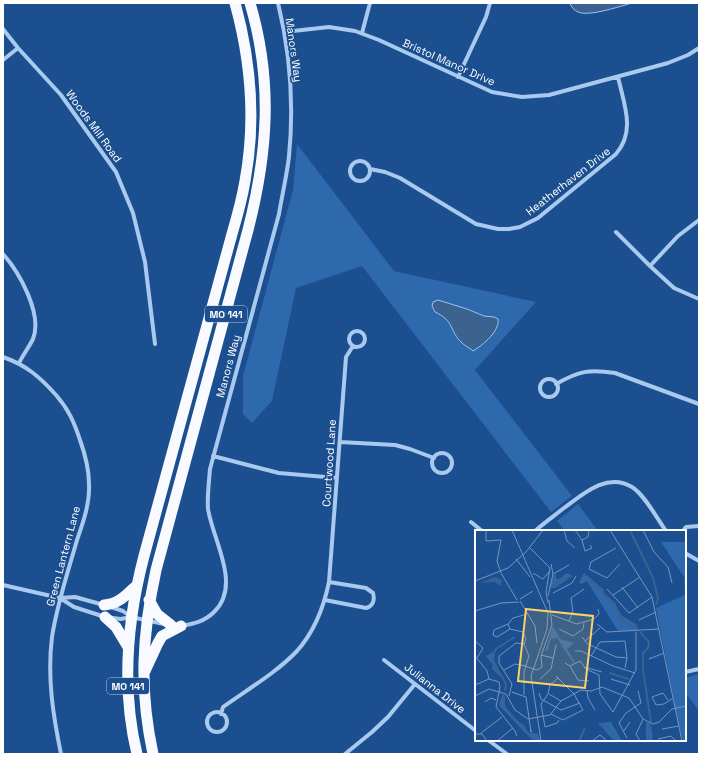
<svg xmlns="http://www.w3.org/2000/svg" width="702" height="757" viewBox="0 0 702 757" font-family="'Space Grotesk',sans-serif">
  <rect width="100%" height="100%" fill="#1b4f8f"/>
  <path fill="#2e69ad" d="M297 144 394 271 536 302 475 370 572 496 551 512 362 266 296 288 272 401 252 423 243 414V376L293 190Z
    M578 504 598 531H565L557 521Z
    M699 674V711L685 692V678Z"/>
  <path fill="#3c6290" stroke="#9cc4f0" d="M570 3H632C621 6 589 17 578 12 574 10 571 7 570 3Z
    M438 300 467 309 484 316 494 317 498 319C500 331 483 345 473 351 470 348 465 346 462 343 449 331 455 321 435 312L432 306 433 302Z"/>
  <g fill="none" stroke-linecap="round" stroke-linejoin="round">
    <path stroke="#a9c9ee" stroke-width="4" d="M3 29 18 48 61 95 116 172 133 213 145 262 155 344
      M284 32 329 27 355 31 379 40 492 92 522 97 549 95 668 63 688 55 699 48
      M362 33 370 3
      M3 60 18 48
      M458 77 486 17 490 3
      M350 171a10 10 0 1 1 20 0a10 10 0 1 1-20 0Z
      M370 169 385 172 400 178 476 224 498 229H509L520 227 538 218 616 154C636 131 624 104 618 77
      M616 232 650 266 674 288 699 299
      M3 254C19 272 43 314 33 339 29 347 23 355 19 363
      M650 266 678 236 699 220
      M349 339a8 8 0 1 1 16 0a8 8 0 1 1-16 0Z
      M3 357C26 365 40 377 56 395 69 410 74 422 80 440 85 454 89 469 89 484 90 503 83 523 77 540 68 572 57 604 52 637 47 677 53 715 61 754
      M540 388a9 9 0 1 1 18 0a9 9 0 1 1-18 0Z
      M556 384C579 371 589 369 615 373L699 404
      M340 442 395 445 410 449 434 458
      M432 463a10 10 0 1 1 20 0a10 10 0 1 1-20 0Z
      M213 456 279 473 337 478
      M471 522 482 531
      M535 531C544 523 554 516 564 508 583 494 607 472 632 487 644 494 658 520 666 531
      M683 531 686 527 699 526
      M685 553 699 561
      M3 585 60 598 75 597 104 605
      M60 598 74 607 105 617 121 619 131 617
      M325 600 366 608C373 606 375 600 373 593L366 588 329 582
      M111 607 123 611 131 617 164 624
      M181 626C194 624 205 621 214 612 242 585 213 541 208 509 207 497 209 482 210 469L279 214C282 195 287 175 289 156 294 105 290 52 278 3
      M384 660 476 731
      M685 672 699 669
      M207 722a10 10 0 1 1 20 0a10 10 0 1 1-20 0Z
      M221 714 223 707C248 689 276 673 297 651 314 632 324 606 329 582L346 357 353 346
      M488 740 507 754
      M345 754 372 732 388 717 415 684"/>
    <path stroke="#f8faff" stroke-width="11" d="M149 600 157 614 171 625
      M104 605C119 604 126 595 137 585
      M105 617 116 627 128 647
      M145 671 158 643 162 636 181 626
      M137 754C121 688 127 621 144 556L232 234C237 217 242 199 245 181 256 121 251 61 235 3
      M153 754C139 689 142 635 156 570L248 230C268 152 273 81 250 3"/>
  </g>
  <g text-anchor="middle" stroke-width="3.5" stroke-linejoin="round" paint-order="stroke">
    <g fill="#1b4f8f" stroke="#bbcadd" stroke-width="1">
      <rect x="205" y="306" width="42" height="16" rx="3"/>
      <rect x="107" y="678" width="42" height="16" rx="3"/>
    </g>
    <g font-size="10" font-weight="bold" fill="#fff">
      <text x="226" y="318">MO 141</text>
      <text x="128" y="690">MO 141</text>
    </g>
    <g font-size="11" fill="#fff" stroke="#1b4f8f">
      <text transform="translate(294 50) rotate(82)" y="4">Manors Way</text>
      <text transform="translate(449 62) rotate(24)" y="4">Bristol Manor Drive</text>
      <text transform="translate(94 126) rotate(54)" y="4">Woods Mill Road</text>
      <text transform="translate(568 181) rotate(-38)" y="4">Heatherhaven Drive</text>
      <text transform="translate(228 366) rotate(-75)" y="4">Manors Way</text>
      <text transform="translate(329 463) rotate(-86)" y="4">Courtwood Lane</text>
      <text transform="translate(63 556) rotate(-75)" y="4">Green Lantern Lane</text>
      <text transform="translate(435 688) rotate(38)" y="4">Julianna Drive</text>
    </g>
  </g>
  <g transform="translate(475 530)">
    <rect width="211" height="211" fill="#1b4f8f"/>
    <path d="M186 12H211V211H208L202 186 181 78 210 65 209 47ZM92 43 96 45 93 49 80 58H74L79 45 81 44V49H84ZM109 43 129 60 128 62 140 73 146 85 162 95V101H143L112 51 106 54 104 52ZM78 96 85 109 99 113 92 119 100 132 98 133 82 108 76 109 73 120 70 121ZM20 121 19 134 27 148 17 139 18 135 11 126ZM28 163 29 174 40 189 50 196 52 202 63 204 65 211 54 207 24 175ZM136 192 147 211H139L123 193ZM171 192 176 194 178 211H171Z" fill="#2e69ad"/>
    <path d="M20 47 27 50 25 56 20 52 5 53Z" fill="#3c6290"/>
    <path fill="none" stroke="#3c6290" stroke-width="2" d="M155 0 178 48 183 68 181 75M106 48 118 53 138 73 147 90 163 99M77 57 85 50 97 46M165 102 174 112 173 118 168 123V140L176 192M134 143 154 149M30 161 31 154 16 127 21 119 40 107M29 165V177L60 211M124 194 134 198 139 211M104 211 110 198M175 211 173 205 175 195"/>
    <path fill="none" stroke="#7695bc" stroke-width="1" d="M11 0V11L26 10M37 0 73 83 72 99 56 146 66 211M89 0 92 11 100 18M100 0 107 10 113 7 114 0M135 0 177 67 207 211M168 0 179 22 193 37 197 53M107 10 110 21 117 18 115 15M54 17 75 38 71 62 73 73M141 18 116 32 114 39 132 48 145 34M41 29 55 47M26 43 42 70M26 43 22 31 26 10M58 43 68 49 74 42M78 44 94 35M0 51 33 38 51 22 68 0M147 57 163 78M132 59 154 83 177 67M78 63 97 53 101 46M138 65 165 47M73 66 78 44 76 34M45 69 58 61M45 71 60 96 62 113M0 81 26 73 44 72M77 85 102 94 119 89 124 84 123 79M164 90 181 82M94 91 98 82 96 68 109 59M33 94 19 100 18 105 22 107 35 99M122 94 132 102 184 99M84 99 98 106 108 99 109 93M107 107 113 114 141 127 152 128M0 111 8 118 2 128M110 111 125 98M49 114 51 109 48 102 35 99 33 94 38 88 52 84M49 114 54 126 49 142V165M100 121H106L138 136 160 143M66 125 78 128M0 126 12 141 14 149M116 126 125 112 150 111 152 128 150 138M176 128 174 129 189 123M90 133 95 136 105 131 111 139 124 145 125 164 138 182 161 140V102M50 136 62 140 67 137 66 126 77 95 74 70M95 136 103 150 114 151M109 137 127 142M29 140 40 134 51 136M83 148 75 155 73 164 66 174 70 197 82 193 84 190M65 149 76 139 81 115M136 149 155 155M0 155 14 149 24 152 25 157 21 177 40 201 42 206M112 161 113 168 120 180M37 162 51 167 56 202 57 200M64 163 66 169 86 180 105 173M74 164 86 171M0 166 14 159 31 164 40 180 53 189 75 185 86 171 106 160 116 161 127 157 154 168 168 189 178 194 184 192 197 179 211 176M34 166 37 154 24 133V126L41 113 49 114M193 170 188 163 177 167 181 175 189 174 198 168M10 172 16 168 21 170M76 184 88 190 108 180 99 164 81 146M187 199 204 196M148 202 155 192M6 203 27 187M0 204H7L12 211M152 208 144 193 151 183 166 173 163 161M183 209 196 206 201 211M22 211 38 198M117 211 125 205 132 211M165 211 161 204 168 189"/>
    <path fill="#ffd166" fill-opacity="0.15" stroke="#ffd166" stroke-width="2" d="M51 79 118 86 110 158 43 151Z"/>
    <rect width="211" height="211" fill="none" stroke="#fff" stroke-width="2"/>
  </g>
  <rect width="702" height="757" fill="none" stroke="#ffffff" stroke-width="8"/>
</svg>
